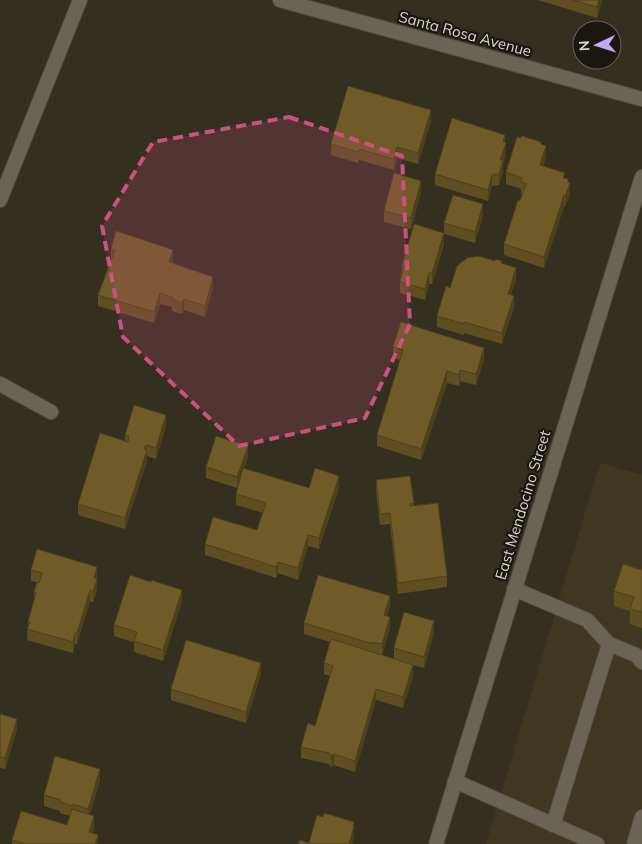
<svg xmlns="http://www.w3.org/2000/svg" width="642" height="844" viewBox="0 0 642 844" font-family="Mulish,sans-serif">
  <rect width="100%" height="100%" fill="#352f20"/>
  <path fill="#403723" d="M600 463 642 475V844H486Z"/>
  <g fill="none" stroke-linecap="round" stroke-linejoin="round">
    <defs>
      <path id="service" d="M0 200 80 0
        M0 384 51 412
        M514 589 587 620 609 644 636 655 642 662
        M455 781 597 844
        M553 825 609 644
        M634 844 642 817"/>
      <path id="minor" d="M280 0 642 99
        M436 844 642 177"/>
    </defs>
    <use href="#service" stroke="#524d40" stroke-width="16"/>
    <use href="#minor" stroke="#524d40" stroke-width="16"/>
    <use href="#service" stroke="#6a6454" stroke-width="14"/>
    <use href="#minor" stroke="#6a6454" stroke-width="14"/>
  </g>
  <path fill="#5f4e22" d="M538 0H602L597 18Z
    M431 121 418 164 397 158 394 170 359 160 358 163 331 155V144Z
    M521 138 541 144 546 157 543 166 565 178 568 182 570 194 565 207 564 206 544 268 504 255V244L522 194 521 193V189L506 184V172Z
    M505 143 506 154 503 163V171L499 185 492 186 488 201 435 185V174Z
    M421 192 411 229 384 222V211Z
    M483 215 475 243 444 234V223Z
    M444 244 432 284H429L425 300 400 293V282L402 273V265Z
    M111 249 173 261 172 263 213 288 205 317 184 310 182 314 172 311V307L160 304 154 323 98 306V295L111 259Z
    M502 263 516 279 511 295 514 307 502 344 464 333V335L437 327V316L450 288Z
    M393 347 484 359 476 385 460 381 459 386 447 383 421 460 377 446V435L400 360 393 358Z
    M166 426 156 459 147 456V461L125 529 78 515V504L125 441V435Z
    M248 457 244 468 309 488 339 487 319 549 308 546 298 580 278 573 276 578 205 555V544L257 530 263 513 236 505V494L237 488 206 478V467Z
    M376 480 414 503V506L447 576V587L398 594 390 524 380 525 376 492Z
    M97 567V590L93 602 90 601 77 644H75L73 653 27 640 28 621 34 600V592L37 582 31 581V570Z
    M642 570V628L630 624V611L614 606V591Z
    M151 582 182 601 163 661 134 652V642L114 636V625Z
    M390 607 387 616 390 628 382 655 394 659V648L434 632 424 668 409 664 413 676 403 708 376 700 355 772 334 765 331 767 329 764 301 758V747L315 726 330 676 324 674V663L330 642 304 634V623Z
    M261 674 246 723 171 700V689Z
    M0 714 17 730 5 769 0 768Z
    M100 780 90 814 94 827 93 833 98 844H12V840L67 825 70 816 60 813V811L44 806V795Z"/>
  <path fill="#4e401b" d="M599 0H602L597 18V7Z
    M431 110V121L418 164V153Z
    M505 135 506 154 503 163V171L499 185V174L503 142Z
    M546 146V157L540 176V165Z
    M397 147V158L394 170V159Z
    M492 175V186L488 201V190Z
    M568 179V186L570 183V194L565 207V196Z
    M421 181V192L411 229V218Z
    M564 195V206L544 268V257Z
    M483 204V215L475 243V232Z
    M444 233V244L432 284V273Z
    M173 250V261L169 273V262Z
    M516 268V279L508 305V294Z
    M429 273V284L425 300V289Z
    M213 277V288L205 317V306Z
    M160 293V304L154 323V312Z
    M514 296V307L502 344V333Z
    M184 299V310L182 314V303Z
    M484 348V359L476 385V374Z
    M460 370V381L459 386V375Z
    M447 371V383L421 460V449Z
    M166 415V426L156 459V448Z
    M146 445 147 461 125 529V518Z
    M248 446V457L237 488V477Z
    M339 476V487L319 549V538Z
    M308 535V546L298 580V568Z
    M278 562V573L276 578V567Z
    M97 567V578L96 582 97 579V590L93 602 94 578Z
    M90 590V601L77 644V633Z
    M182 590V601L163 661V650Z
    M390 596V607L384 626V615Z
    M390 617V628L382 655V644Z
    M434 621V632L424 668V657Z
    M75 633V644L73 653V642Z
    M261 663V674L246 723V712Z
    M413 665V676L403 708V697Z
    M376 689V700L355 772V761Z
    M17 719V730L5 769V758Z
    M334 754V765L331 767V756Z
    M100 769V780L88 820V809Z
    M94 816V827L89 843V832Z
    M354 822V838L352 844H349Z
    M98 835V844H95Z"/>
  <path fill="#6f5b27" stroke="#4e401b" d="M573 0H599L597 7Z
    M348 86 431 110 418 153 397 147 394 159 359 149 358 152 331 144Z
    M452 118 505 135 503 142 506 143 500 160H503L499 174 492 175 488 190 435 174Z
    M522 136 541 142V144L546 146 540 165 565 173 563 178 568 179V182L570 183 565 196 564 195 544 257 504 244 518 200 520 201 526 184 521 182 522 178 506 172 517 137 521 138Z
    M394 173 421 181 411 218 384 211Z
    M453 195 483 204 475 232 444 223Z
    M414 224 444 233 432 273H429L425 289 400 282 404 266 402 265Z
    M116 231 173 250 169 262 213 277 205 306 184 299 182 303 172 299V297L160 293 154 312 98 295 115 250 111 249Z
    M478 256 495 261V259L502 261 501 263 516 268 508 294 514 296 502 333 464 322V324L437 316 446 286 450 288 457 266 467 258Z
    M401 322 484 348 476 374 460 370 459 375 447 371 421 449 377 435 403 350 393 347Z
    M134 405 166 415 156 448 146 445 144 449 147 450 125 518 78 504 100 433 128 442 129 436 125 435Z
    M216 436 248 446 237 477 206 467Z
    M243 468 309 488 315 468 339 476 319 538 308 535 298 568 278 562 276 567 205 544 213 517 257 530 266 503 236 494Z
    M410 476 414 503 410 504V506L438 503 447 576 398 583 390 513 380 514 376 480Z
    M37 549 97 567 94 578 97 579 93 591 90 590 77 633H75L73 642 27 629 30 622 28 621 36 593 34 592 37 582 39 583 42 573 31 570Z
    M623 564 642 570V612L630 609 634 597 614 591Z
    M130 575 151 582V580L182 590 163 650 134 641 137 632 114 625Z
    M318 575 390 596 384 615 390 617 382 644 373 642V644L304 623Z
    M404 612 434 621 424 657 394 648Z
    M331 639 413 665 403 697 376 689 355 761 334 754 331 756 329 753 301 747 308 723 315 726 333 666 324 663Z
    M186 640 261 663 246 712 171 689Z
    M0 714 17 719 5 758 0 757Z
    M55 756 100 769 88 809 73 804V806L60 802 61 800 44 795Z
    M72 809 94 816 89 832 98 835 95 844H23V843L12 840 21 811 67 825Z
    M324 813 354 822 353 827H354L349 844H298L300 840 309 843 317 815 323 817Z"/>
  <path fill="#ca527e" fill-opacity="0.2" stroke="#ca527e" stroke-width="4" stroke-dasharray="10 6" stroke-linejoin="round" d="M289 117 402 156 410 324 365 418 239 446 123 337 102 226 153 142Z"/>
  <g text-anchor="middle" stroke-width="4.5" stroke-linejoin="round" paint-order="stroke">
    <g font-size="15" fill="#dcd8cf" stroke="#1a1711">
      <text transform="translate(465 34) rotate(15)" y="5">Santa Rosa Avenue</text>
      <text transform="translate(523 505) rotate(-73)" y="5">East Mendocino Street</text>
    </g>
  </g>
  <g transform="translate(597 45) rotate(266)"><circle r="24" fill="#1a1711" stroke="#68645d"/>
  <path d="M0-4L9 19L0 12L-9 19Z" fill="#bfa9f4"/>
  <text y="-8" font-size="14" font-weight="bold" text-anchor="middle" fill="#dcd8cf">N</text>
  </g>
</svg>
